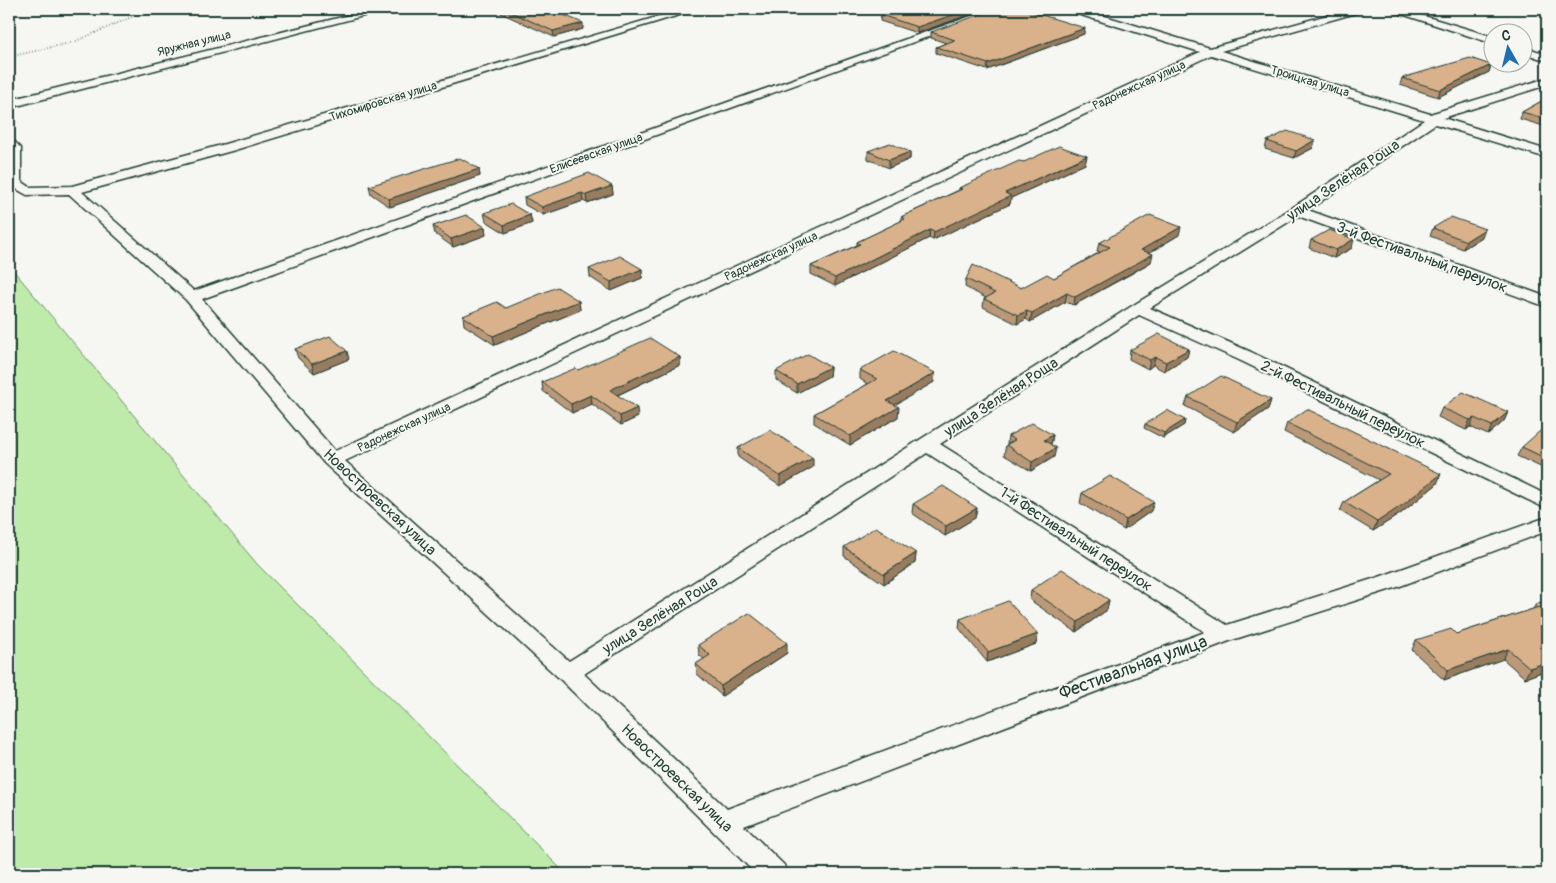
<svg xmlns="http://www.w3.org/2000/svg" width="1556" height="883" viewBox="0 0 1556 883" font-family="Pangolin,sans-serif">
  <rect width="100%" height="100%" fill="#f6f6f2"/>
  <filter id="ink" filterUnits="userSpaceOnUse"><feTurbulence type="fractalNoise" baseFrequency=".02" numOctaves="2"/><feDisplacementMap in="SourceGraphic" scale="10" xChannelSelector="R" yChannelSelector="G"/><feConvolveMatrix kernelMatrix="1 2 1 2 8 2 1 2 1" color-interpolation-filters="sRGB"/></filter>
  <g filter="url(#ink)">
    <path fill="#beeba9" stroke="#6e946e" d="M9 265 257 564 566 874H9Z"/>
    <g fill="none" stroke-linecap="round" stroke-linejoin="round">
      <defs>
        <path id="street" d="M374 9H390L9 108V100Z
          M684 9H699L235 150 82 192 194 291 991 9H1005L202 299 335 451 1200 52 1068 11 1067 9H1082L1210 48 1349 9H1364L1363 11 1221 51 1430 114 1547 78V85L1443 118 1547 150V158L1435 124 1308 210 1547 297V307L1298 216 1150 308 1251 352 1547 495V509L1239 360 1139 315 940 444 1227 625 1379 577 1547 517V531L1395 588 1232 640 744 826 784 865 788 874H756L560 679 325 464 186 300 69 194 27 195 9 185V139L13 140 21 148V181L30 187 72 186 225 144ZM1211 55 1424 120 1292 208 1132 306 569 661 345 461ZM927 453 1205 632 727 809 584 674Z
          M1386 9H1401L1494 37V44Z
          M1524 47 1547 54V61L1524 53Z"/>
      </defs>
      <use href="#street" stroke="#1f3d34" stroke-width="3"/>
      <path stroke="#1f3d34" stroke-width="2" stroke-dasharray="0.5 2.5" stroke-linecap="butt" d="M9 57 74 42 150 9"/>
      <use href="#street" fill="#f6f6f2" fill-rule="evenodd"/>
    </g>
    <path fill="#bb9877" stroke="#1f3d34" d="M492 9H549L583 29 554 37Z
      M900 9H986L917 33 880 21 881 15Z
      M931 32 1084 34 987 70 936 53V47L946 43 931 38Z
      M1491 65 1489 72 1438 97 1400 85 1402 78Z
      M1547 98V127L1520 119 1522 112Z
      M1315 140 1313 148 1294 158 1265 149 1267 141Z
      M868 151 910 152V159L889 168 868 159Z
      M1087 156 1085 164 1011 198 1010 204 933 240 929 238 835 286 811 274V266L857 245V242L901 221V217L959 190V188L1024 162Z
      M479 169 480 176 390 207 371 194 369 186Z
      M612 186 613 194 587 203 583 201 543 215 525 205 524 197Z
      M484 213 530 215 532 223 505 233 486 221Z
      M433 226 485 227 486 235 453 247 435 234Z
      M1433 228 1482 237 1463 249 1430 236Z
      M1179 235 1149 253 1151 262 1131 274 1074 305 1065 302 1030 322 1026 319 1017 324 983 307 984 299 986 298 965 287 966 279 1021 288 1054 278 1100 252 1097 251 1099 243Z
      M1311 240 1352 248 1334 258 1309 248Z
      M589 269H642V278L611 291 590 277Z
      M579 301 580 310 495 345 464 325 463 316 506 308Z
      M295 349 349 359 314 373 298 358Z
      M1189 349 1187 357 1164 371 1153 365 1148 369 1129 359 1130 350Z
      M680 357V365L618 395 638 417 621 425 592 404 572 413 543 391 542 382 578 370Z
      M830 367 829 376 797 393 776 380V371Z
      M860 370 935 373 934 382 894 405 898 417 850 445 814 423V414L868 384 860 379Z
      M1188 397 1271 400 1268 409 1234 432 1185 406Z
      M1442 408 1508 412 1504 421 1488 435 1470 427 1466 430 1438 417Z
      M1185 420 1184 425 1163 438 1144 428 1145 424Z
      M1287 423 1437 484 1400 514 1373 531 1340 511 1344 502 1379 480 1284 432Z
      M1547 434V470L1517 456 1522 447Z
      M1053 435 1051 445 1054 457 1031 471 1004 455 1006 445 1007 444 1008 436Z
      M738 448 813 467 780 486 738 457Z
      M1082 493 1151 511 1124 530 1080 503Z
      M913 504 977 508 975 518 945 536 912 513Z
      M844 547 916 553 915 563 884 584 844 556Z
      M1031 590 1109 600 1107 610 1076 632 1030 600Z
      M1547 600V670L1525 678 1503 659 1444 680 1412 650 1416 640 1456 634 1533 609 1536 604Z
      M960 619 1038 634 1036 644 987 662 959 628Z
      M698 645 787 653 722 696 697 674 696 664 704 659 699 655Z"/>
    <path fill="#987c61" stroke="#1f3d34" d="M970 9H986L917 33V27Z
      M583 23V29L554 37 553 31Z
      M1085 28 1084 34 987 70 988 64Z
      M1491 65 1489 72 1438 97 1440 90Z
      M1315 140 1313 148 1294 158 1296 151Z
      M910 152V159L889 168V160Z
      M1087 156 1085 164 1011 198 1010 204 933 240 934 232 1005 193Z
      M479 169 480 176 390 207 389 199Z
      M612 186 613 194 587 203 586 195Z
      M582 193 583 201 543 215 542 207Z
      M530 215 532 223 505 233 504 225Z
      M485 227 486 235 453 247 451 239Z
      M1181 227 1179 235 1140 258 1141 250Z
      M1485 229 1482 237 1463 249 1466 241Z
      M930 230 929 238 835 286V278Z
      M1354 239 1352 248 1334 258 1336 250Z
      M1153 254 1151 262 1074 305 1075 297Z
      M642 269V278L611 291V282Z
      M1067 293 1065 302 1030 322 1032 313Z
      M579 301 580 310 495 345 493 336Z
      M1027 311 1026 319 1017 324 1018 315Z
      M1189 349 1187 357 1164 371 1166 362Z
      M347 351 349 359 314 373 312 364Z
      M680 357V365L611 398 610 390Z
      M1155 357 1153 365 1148 369 1150 360Z
      M830 367 829 376 797 393V384Z
      M935 373 934 382 886 410 887 401Z
      M591 395 592 404 572 413 571 404Z
      M1271 400 1268 409 1234 432 1237 422Z
      M899 407 898 417 850 445V436Z
      M637 408 638 417 621 425 620 416Z
      M1508 412 1504 421 1488 435 1492 426Z
      M1474 418 1470 427 1466 430 1470 420Z
      M1185 420 1184 425 1163 438 1164 433Z
      M1053 435 1051 444 1042 450 1044 440Z
      M1056 448 1054 457 1031 471 1032 462Z
      M813 458V467L780 486V476Z
      M1441 474 1437 484 1400 514 1373 531 1377 522Z
      M1154 502 1151 511 1124 530 1126 520Z
      M977 508 975 518 945 536 946 526Z
      M916 553 915 563 884 584V574Z
      M1109 600 1107 610 1076 632 1078 622Z
      M1038 634 1036 644 987 662 988 652Z
      M787 643V653L722 696 721 686Z
      M1508 649 1503 659 1444 680 1448 670Z
      M1547 662V670L1525 678 1530 668Z"/>
    <path fill="#d9b18a" stroke="#1f3d34" d="M504 9H549L583 23 553 31Z
      M900 9H970L917 27 881 15Z
      M995 9H1022L1085 28 988 64 936 47 955 40 931 32Z
      M1470 58 1491 65 1440 90 1402 78Z
      M1547 98V119L1522 112Z
      M1287 131 1315 140 1296 151 1267 141Z
      M890 143 910 152 889 160 868 151Z
      M1059 146 1087 156 1005 193 1011 196 934 232 930 230 835 278 811 266 860 244 857 242 905 219 901 217 962 189 959 188 1019 161 1024 162Z
      M460 158 479 169 389 199 369 186Z
      M589 173 612 186 586 195 582 193 542 207 524 197Z
      M511 204 530 215 504 225 484 213Z
      M466 215 485 227 451 239 433 226Z
      M1150 215 1181 227 1141 250 1153 254 1132 266 1075 297 1067 293 1032 313 1027 311 1018 315 984 299 995 293 966 279 973 265 1021 288 1047 274 1054 278 1110 247 1099 243Z
      M1451 217 1485 229 1466 241 1433 228Z
      M1329 230 1354 239 1336 250 1311 240Z
      M620 256 642 269 611 282 589 269Z
      M557 287 579 301 493 336 463 316 497 302 506 308Z
      M1159 334 1189 349 1166 362 1155 357 1150 360 1130 350Z
      M330 336 347 351 312 364 295 349Z
      M650 338 680 357 610 390 637 408 620 416 591 395 571 404 542 382 576 368 578 370Z
      M894 351 935 373 887 401 899 407 850 436 814 414 877 379 860 370Z
      M808 354 830 367 797 384 776 371Z
      M1221 376 1271 400 1237 422 1188 397Z
      M1463 392 1508 412 1492 426 1474 418 1470 420 1442 408Z
      M1307 409 1441 474 1404 504 1377 522 1344 502 1389 474 1287 423Z
      M1167 410 1185 420 1164 433 1145 424Z
      M1032 423 1053 435 1044 440 1056 448 1032 462 1006 445 1015 440 1008 436Z
      M770 430 813 458 780 476 738 448Z
      M1540 431 1547 434V459L1522 447Z
      M1110 476 1154 502 1126 520 1082 493Z
      M943 486 977 508 946 526 913 504Z
      M876 527 916 553 884 574 844 547Z
      M1062 569 1109 600 1078 622 1031 590Z
      M1547 600V662L1530 668 1508 649 1448 670 1416 640 1451 629 1456 634 1539 607 1536 604Z
      M1008 601 1038 634 988 652 960 619Z
      M749 613 787 643 721 686 696 664 710 655 698 645Z"/>
  </g>
  <g text-anchor="middle" stroke-width="4" stroke-linejoin="round" paint-order="stroke">
    <g font-size="12" fill="#1f3d34" stroke="#f6f6f2">
      <text transform="translate(194 43) rotate(-14)" y="4">Яружная улица</text>
      <text transform="translate(1310 81) rotate(17)" y="4">Троицкая улица</text>
      <text transform="translate(1139 85) rotate(-25)" y="4">Радонежская улица</text>
      <text transform="translate(383 101) rotate(-17)" y="4">Тихомировская улица</text>
      <text transform="translate(596 153) rotate(-20)" y="4">Елисеевская улица</text>
      <text transform="translate(771 256) rotate(-25)" y="4">Радонежская улица</text>
      <text transform="translate(404 427) rotate(-25)" y="4">Радонежская улица</text>
    </g>
    <g font-size="15" fill="#1f3d34" stroke="#f6f6f2">
      <text transform="translate(1343 180) rotate(-34)" y="5">улица Зелёная Роща</text>
      <text transform="translate(1422 257) rotate(20)" y="5">3-й Фестивальный переулок</text>
      <text transform="translate(1001 397) rotate(-33)" y="5">улица Зелёная Роща</text>
      <text transform="translate(1343 404) rotate(26)" y="5">2-й Фестивальный переулок</text>
      <text transform="translate(380 502) rotate(43)" y="5">Новостроевская улица</text>
      <text transform="translate(1076 539) rotate(33)" y="5">1-й Фестивальный переулок</text>
      <text transform="translate(660 615) rotate(-32)" y="5">улица Зелёная Роща</text>
      <text transform="translate(677 778) rotate(44)" y="5">Новостроевская улица</text>
    </g>
    <g font-size="18" fill="#1f3d34" stroke="#f6f6f2">
      <text transform="translate(1133 667) rotate(-20)" y="6">Фестивальная улица</text>
    </g>
  </g>
  <rect width="1556" height="883" fill="none" stroke="#f6f6f2" stroke-width="30"/>
  <rect x="15" y="15" width="1526" height="853" fill="none" stroke="#1f3d34" stroke-width="2" filter="url(#ink)"/>
  <g transform="translate(1508 48) rotate(352)"><circle r="24" fill="#f6f6f2" stroke="#a0aca6"/>
  <path d="M0-4L9 19L0 12L-9 19Z" fill="#1f6fb2"/>
  <text y="-8" font-size="14" font-weight="bold" text-anchor="middle" fill="#1f3d34">С</text>
  </g>
</svg>
